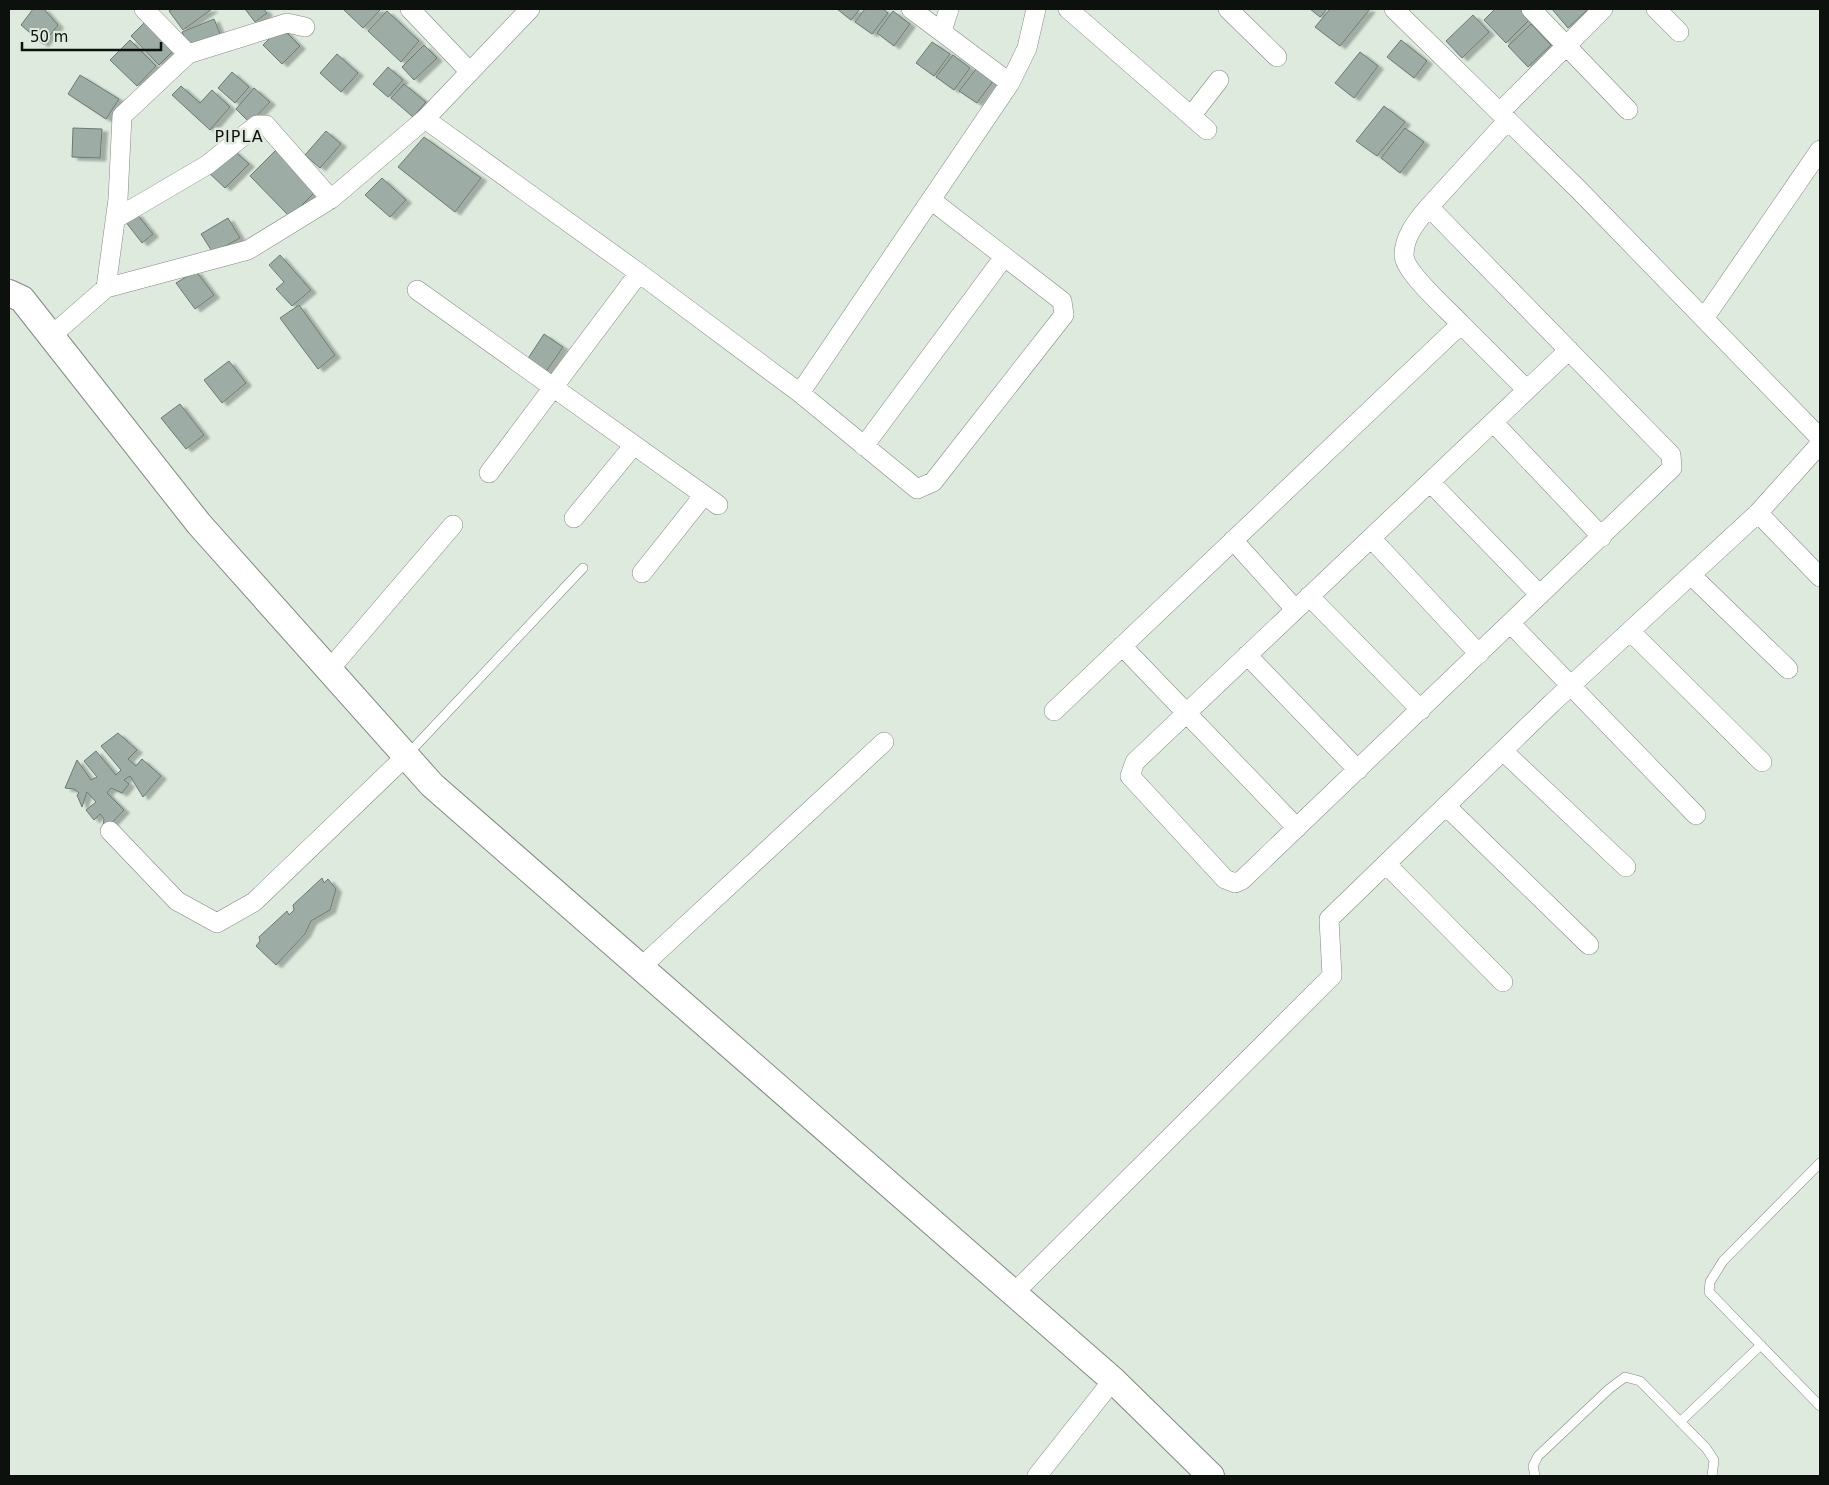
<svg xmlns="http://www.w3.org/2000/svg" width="1829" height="1485" viewBox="0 0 1829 1485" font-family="'DejaVu Sans',sans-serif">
  <defs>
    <filter id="shadow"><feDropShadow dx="5.5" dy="3" stdDeviation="1" flood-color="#0004"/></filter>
  </defs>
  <rect width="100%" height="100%" fill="#ddeadd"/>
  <path fill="#9dada5" stroke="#6b7a72" filter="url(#shadow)" d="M33 9H44L58 25 43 44 21 25Z
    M173 9H212L183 30 169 11Z
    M245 9H264L267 13 255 22Z
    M343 9H381L363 28Z
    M837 9H860L851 20Z
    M865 9H883L888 13 872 34 855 22Z
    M1310 9H1327L1320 17Z
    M1330 9H1370L1340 46 1315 27Z
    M1495 9H1522L1531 18 1506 43 1484 20Z
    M1552 9H1588L1568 28Z
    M387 11 419 41 401 62 368 31Z
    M893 11 910 24 894 46 877 33Z
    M1473 15 1489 32 1462 58 1446 41Z
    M148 19 176 48 159 65 131 36Z
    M214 19 221 36 189 49 182 32Z
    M1531 24 1551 45 1528 67 1508 46Z
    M281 27 300 46 282 64 263 45Z
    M130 40 156 66 137 86 110 60Z
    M1401 40 1427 61 1414 78 1387 57Z
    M932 42 950 54 934 76 916 63Z
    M424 45 437 58 414 80 402 67Z
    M1360 52 1378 66 1354 98 1335 83Z
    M337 54 358 73 341 92 320 73Z
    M953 55 970 68 954 90 936 77Z
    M388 67 403 80 388 97 373 84Z
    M976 69 993 81 977 103 959 91Z
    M232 72 249 87 235 103 218 88Z
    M80 75 119 99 106 119 68 94Z
    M404 84 426 102 413 117 391 98Z
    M181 86 200 103 212 90 230 107 210 130 172 95Z
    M254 88 270 102 250 123 236 109Z
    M1384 106 1405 122 1377 156 1356 141Z
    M73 128 102 129 100 158 72 157Z
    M1405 128 1424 142 1400 173 1381 158Z
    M326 131 341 144 320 168 305 155Z
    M424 137 481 178 455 212 398 167Z
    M278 148 317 190 290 217 250 176Z
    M232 149 249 164 225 188 207 171Z
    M382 178 406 200 390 217 365 195Z
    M136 213 153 234 142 243 125 221Z
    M228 218 240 238 213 253 201 234Z
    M280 255 311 290 292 306 276 289 284 282 269 265Z
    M196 271 214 295 195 309 176 283Z
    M299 305 335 355 318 369 280 318Z
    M544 334 563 347 543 376 525 363Z
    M229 361 246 383 222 403 204 380Z
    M180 404 204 435 186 449 161 418Z
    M118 733 137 750 128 759 136 766 142 759 161 776 143 797 130 776 124 780 129 784 122 793 111 788 107 793 124 810 106 829 103 825 104 819 100 814 94 820 86 810 96 802 87 792 82 807 77 795 79 793 74 789 65 788 77 760 91 780 97 777 84 761 96 751 116 775 121 770 101 746Z
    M322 878 324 883 328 879 336 889 330 910 311 921 305 934 276 965 256 946 260 941 259 937 287 911 289 915 294 910 293 905Z"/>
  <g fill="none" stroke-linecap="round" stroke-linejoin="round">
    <defs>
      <path id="lane" d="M408 754 583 568
        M1820 1163 1723 1261 1710 1282 1709 1292 1820 1406
        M1680 1422 1761 1345
        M1535 1476 1533 1466 1538 1456 1609 1389 1625 1377 1640 1381 1706 1448 1714 1460 1712 1476"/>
      <path id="street" d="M410 9 470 72
        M911 9 1010 83 1027 48 1036 9
        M1068 9 1207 130
        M1228 9 1277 57
        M1394 9 1578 189 1820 438
        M1531 9 1628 110
        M1656 9 1679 32
        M942 31 949 9
        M188 54 287 23 305 27
        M1500 112 1603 9
        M1191 116 1219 80
        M425 119 639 273 800 393 1010 83
        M1429 207 1671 455 1672 468 1242 880 1235 883 1225 879 1130 776 1135 762 1569 350
        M115 219 207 165 257 125H266L331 199
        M106 288 118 199 122 116 188 54 144 9
        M417 290 718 505
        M1705 317 1820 150
        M1461 324 1527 390
        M51 336 106 288 248 250 331 199 425 119 530 9
        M800 393 917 489 933 482 1064 315 1062 301 931 200
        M1493 422 1602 537
        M864 446 1004 257
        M489 473 639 273
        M1430 482 1540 595
        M1758 513 1820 577
        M574 518 634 445
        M1371 538 1479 654
        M1233 540 1295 609
        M642 573 704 495
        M1691 575 1788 669
        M1309 596 1421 710
        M1511 624 1696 815
        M1630 631 1762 762
        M1122 646 1297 828
        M1247 655 1358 770
        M329 670 453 525
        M1054 711 1461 324C1448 310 1404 272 1404 255 1404 237 1416 222 1427 209L1508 120
        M1503 751 1626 867
        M1446 806 1589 945
        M110 831 177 901 217 923 254 902 406 756
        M1386 864 1503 982
        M640 968 884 742
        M1013 1294 1332 976 1329 919 1552 703 1758 513 1820 444
        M1037 1476 1113 1380"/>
      <path id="secondary" d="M9 293 22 299 199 524 432 785 1113 1380 1211 1476"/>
    </defs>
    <use href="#lane" stroke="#7f8b7f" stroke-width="10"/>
    <use href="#street" stroke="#7f8b7f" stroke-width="20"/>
    <use href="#secondary" stroke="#7f8b7f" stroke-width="28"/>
    <use href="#lane" stroke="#fff" stroke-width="9"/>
    <use href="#street" stroke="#fff" stroke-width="19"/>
    <use href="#secondary" stroke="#fff" stroke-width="26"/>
  </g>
  <g text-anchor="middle" stroke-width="5" stroke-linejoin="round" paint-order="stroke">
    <g font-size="16" letter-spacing="1" fill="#0d110d" stroke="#ddeadd">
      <text x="239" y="142">PIPLA</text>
    </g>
  </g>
  <rect width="1829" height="1485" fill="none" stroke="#0d110d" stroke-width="20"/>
  <path d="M22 42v8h139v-8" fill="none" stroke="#0d110d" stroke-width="2.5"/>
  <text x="30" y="42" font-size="15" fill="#0d110d" stroke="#ddeadd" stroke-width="4" paint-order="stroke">50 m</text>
</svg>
